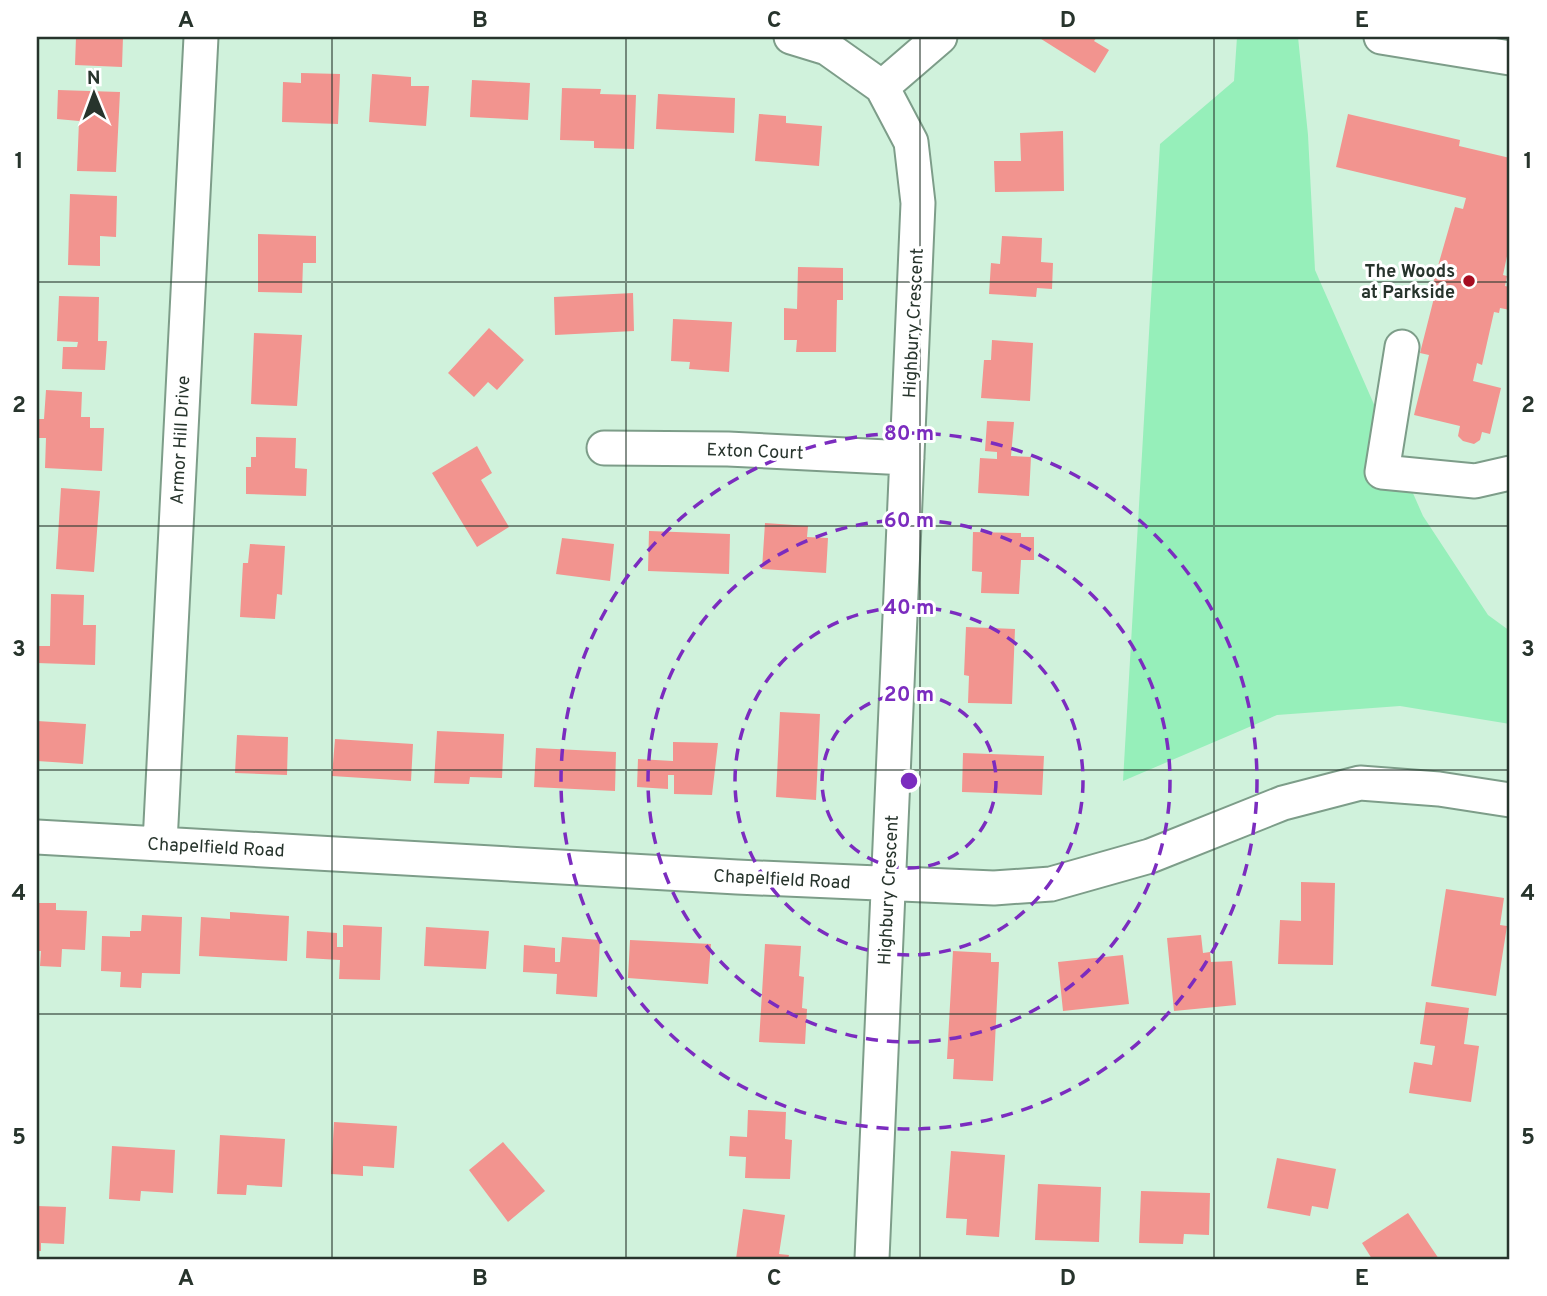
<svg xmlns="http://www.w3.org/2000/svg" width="1547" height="1296" viewBox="0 0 1547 1296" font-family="Overpass,sans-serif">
  <rect width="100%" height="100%" fill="#d0f2dc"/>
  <path fill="#96efba" d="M1237 37H1298L1308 135 1315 270 1423 516 1488 615 1510 631V724L1400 706 1277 715 1123 781 1160 144 1234 81Z"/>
  <path fill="#f2948f" d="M76 37H123L122 67 75 65Z
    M1038 37H1097L1094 41 1109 50 1095 73Z
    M301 73 340 74 338 124 282 122 283 82 301 83Z
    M372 74 411 77V86H429L426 126 369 122Z
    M472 80 530 83 528 120 470 117Z
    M562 88 601 89 600 94 636 95 634 149 594 148V141L560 140Z
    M58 90 120 92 116 172 77 171 79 121 57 119Z
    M658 94 735 98 734 133 656 129Z
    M759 114 786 116V123L822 126 819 166 755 161Z
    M1348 114 1460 140 1459 146 1510 158V242L1503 275 1507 276 1505 286 1510 287V310L1500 308 1499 313 1494 312 1482 365 1477 363 1473 381 1501 388 1490 434 1482 432 1480 440 1474 444 1463 441 1458 436 1460 426 1414 415 1429 355 1420 353 1434 298 1429 297 1455 207 1463 209 1466 198 1336 167Z
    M1063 131 1064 191 995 192 994 161H1021L1020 133Z
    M70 194 117 196 116 237 100 236V266L68 265Z
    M258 234 316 236V263H303L302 293 258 292Z
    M1002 236 1042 238 1041 262 1053 263 1052 289 1037 288 1036 297 989 294 991 263 1000 264Z
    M798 267 843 268V300H837L836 352H796L797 340H784V308L797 309Z
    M633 293 634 331 555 335 554 297Z
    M59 296 99 297 98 341H107L105 370 62 369 63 347H77L78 342 57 341Z
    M673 319 732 322 729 372 689 369 690 362 671 361Z
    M489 328 524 360 497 390 488 382 474 397 448 373Z
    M254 333 302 335 297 406 251 404Z
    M992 340 1033 343 1030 401 981 398 984 360H991Z
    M46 390 82 392 81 417H90V428H104L102 471 45 468 46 438H37V419H44Z
    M987 421 1014 422 1011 456 1031 457 1029 496 978 493 980 458 997 459V452L985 451Z
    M256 437 296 438 295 468 307 469 306 496 246 494V467H251V457H256Z
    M477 446 492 473 481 480 509 527 477 547 432 473Z
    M61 488 100 491 94 572 56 569Z
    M765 523 808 526 807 537 828 538 826 573 762 569Z
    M649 531 730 534 729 574 648 571Z
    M973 532 1021 533V537H1034V560H1021L1019 594 981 593 982 572 972 571Z
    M562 538 614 544 610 581 556 574Z
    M250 544 285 546 282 595 277 594 275 619 240 617 243 563H248Z
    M51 594 84 595 83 625H96L95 665 37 663V646H50Z
    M966 627 1015 629 1012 704 968 703 969 676 964 675Z
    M780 712 820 714 816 800 776 797Z
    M37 721 86 724 83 764 37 761Z
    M437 731 504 734 502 778 470 777 469 784 434 783Z
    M237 735 288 737 287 775 235 773Z
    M335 739 413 744 411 781 332 776Z
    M673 742 718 743 712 795 674 794V775H668V789L637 787 638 759 673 761Z
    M536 748 616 752 615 791 534 787Z
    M963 753 1044 756 1042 795 962 792Z
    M1301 882 1335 883 1333 965 1278 964 1280 920 1301 921Z
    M1446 889 1504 898 1500 925 1507 926 1496 996 1431 986Z
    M37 903H56V910L87 911 85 950 62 949 61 967 40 966 41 951H37Z
    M230 912 289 916 287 961 199 956 201 917 230 919Z
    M142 915 182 917 180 974 142 973 141 988 120 987 121 972 101 971 102 936 130 937V931H141Z
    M343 925 382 927 380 980 339 979 340 960 306 958 307 931 337 933V947H343Z
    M426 927 489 931 486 969 424 966Z
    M1201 935 1203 953 1210 952 1211 962 1232 961 1236 1005 1174 1011 1167 938Z
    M562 937 600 940 597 997 556 994 557 974 523 972 524 945 555 948V962H560Z
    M630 940 711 944 708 984 628 978Z
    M765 944 801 946 799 976 804 977 802 1008 807 1009 805 1044 759 1042Z
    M953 951 991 953V962H999L993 1081 953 1079 954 1059H947Z
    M1123 955 1129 1004 1063 1011 1058 962Z
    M1426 1002 1469 1008 1464 1044 1479 1046 1471 1102 1409 1093 1414 1062 1432 1065 1435 1046 1420 1044Z
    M748 1110 786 1112 785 1139 792 1140 790 1179 745 1178 746 1157 729 1156 730 1136 747 1137Z
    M334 1122 397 1126 394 1168 363 1166V1176L331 1174Z
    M220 1135 285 1139 282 1187 247 1185 246 1195 217 1194Z
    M503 1142 545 1191 508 1222 469 1170Z
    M112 1146 175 1150 173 1193 141 1191 140 1201 109 1199Z
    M951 1151 1005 1155 999 1237 966 1235 967 1219 946 1218Z
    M1277 1158 1336 1169 1328 1209 1312 1206 1310 1216 1267 1208Z
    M1038 1184 1101 1187 1099 1242 1035 1240Z
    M1141 1191 1210 1193 1209 1235 1184 1234 1183 1244 1139 1243Z
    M37 1206 66 1207 64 1244 41 1243V1251H37Z
    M743 1209 785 1215 779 1254 789 1255 788 1259H736Z
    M1408 1213 1439 1259H1372L1362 1243Z"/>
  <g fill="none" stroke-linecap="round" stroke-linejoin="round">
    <defs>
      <path id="minor" d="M791 37 827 48 882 87 911 142 918 203 872 1259
        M1381 37 1510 58
        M882 87 940 37
        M1402 347 1382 472 1475 481 1510 473
        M604 448 728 449 907 458
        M37 837 737 877 994 888 1051 884 1150 856 1283 803 1360 783 1439 789 1510 800
        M160 843 201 37"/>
    </defs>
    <use href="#minor" stroke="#7d9d89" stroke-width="37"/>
    <use href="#minor" stroke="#fff" stroke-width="33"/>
  </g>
  <path fill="none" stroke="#27342c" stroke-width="2" stroke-opacity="0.55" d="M332 37V1259M626 37V1259M920 37V1259M1214 37V1259M37 282H1510M37 526H1510M37 770H1510M37 1014H1510"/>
  <g fill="none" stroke="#7b2cbf" stroke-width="3.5" stroke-dasharray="12 9">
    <circle cx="909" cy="781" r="87"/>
    <circle cx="909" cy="781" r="174"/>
    <circle cx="909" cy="781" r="261"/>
    <circle cx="909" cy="781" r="348"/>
  </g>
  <circle fill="#a60c20" stroke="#fff" stroke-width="2.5" cx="1469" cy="281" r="7"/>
  <g text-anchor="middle" stroke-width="6" stroke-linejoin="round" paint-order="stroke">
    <g font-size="18" font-weight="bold" fill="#27342c" stroke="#fff" text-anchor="end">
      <text x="1455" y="277">The Woods<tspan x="1455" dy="21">at Parkside</tspan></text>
    </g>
    <g font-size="18" fill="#27342c" stroke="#fff">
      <text transform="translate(913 323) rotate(-87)" y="6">Highbury Crescent</text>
      <text transform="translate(180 440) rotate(-87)" y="6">Armor Hill Drive</text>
      <text transform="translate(755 451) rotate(2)" y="6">Exton Court</text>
      <text transform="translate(216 847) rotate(3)" y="6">Chapelfield Road</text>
      <text transform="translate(782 879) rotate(3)" y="6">Chapelfield Road</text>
      <text transform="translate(888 890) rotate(-87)" y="6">Highbury Crescent</text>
    </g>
  </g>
  <circle cx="909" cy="781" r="10" fill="#7b2cbf" stroke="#fff" stroke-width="3.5"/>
  <g font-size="21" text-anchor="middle" font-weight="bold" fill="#7b2cbf" stroke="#fff" stroke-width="6" stroke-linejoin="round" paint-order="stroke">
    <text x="909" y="440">80 m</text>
    <text x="909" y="527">60 m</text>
    <text x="909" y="614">40 m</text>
    <text x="909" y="701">20 m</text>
  </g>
  <rect width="1547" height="1296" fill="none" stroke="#ffffff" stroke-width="77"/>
  <g transform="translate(94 94) rotate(359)" stroke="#ffffff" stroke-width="5" paint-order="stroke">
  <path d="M0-5L12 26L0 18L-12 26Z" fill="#27342c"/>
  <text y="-10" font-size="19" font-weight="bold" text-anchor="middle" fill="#27342c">N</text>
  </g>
  <rect x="38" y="38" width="1470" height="1220" fill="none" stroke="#27342c" stroke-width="2.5"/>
  <g font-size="23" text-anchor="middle" font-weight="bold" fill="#27342c">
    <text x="186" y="27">A</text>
    <text x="480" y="27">B</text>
    <text x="774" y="27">C</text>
    <text x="1068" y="27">D</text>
    <text x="1362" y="27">E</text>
    <text x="19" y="168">1</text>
    <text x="1528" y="168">1</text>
    <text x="19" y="412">2</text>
    <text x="1528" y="412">2</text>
    <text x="19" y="656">3</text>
    <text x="1528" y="656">3</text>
    <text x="19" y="900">4</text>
    <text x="1528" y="900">4</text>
    <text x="19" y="1144">5</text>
    <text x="1528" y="1144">5</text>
    <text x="186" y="1285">A</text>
    <text x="480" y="1285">B</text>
    <text x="774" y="1285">C</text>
    <text x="1068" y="1285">D</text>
    <text x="1362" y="1285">E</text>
  </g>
</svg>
